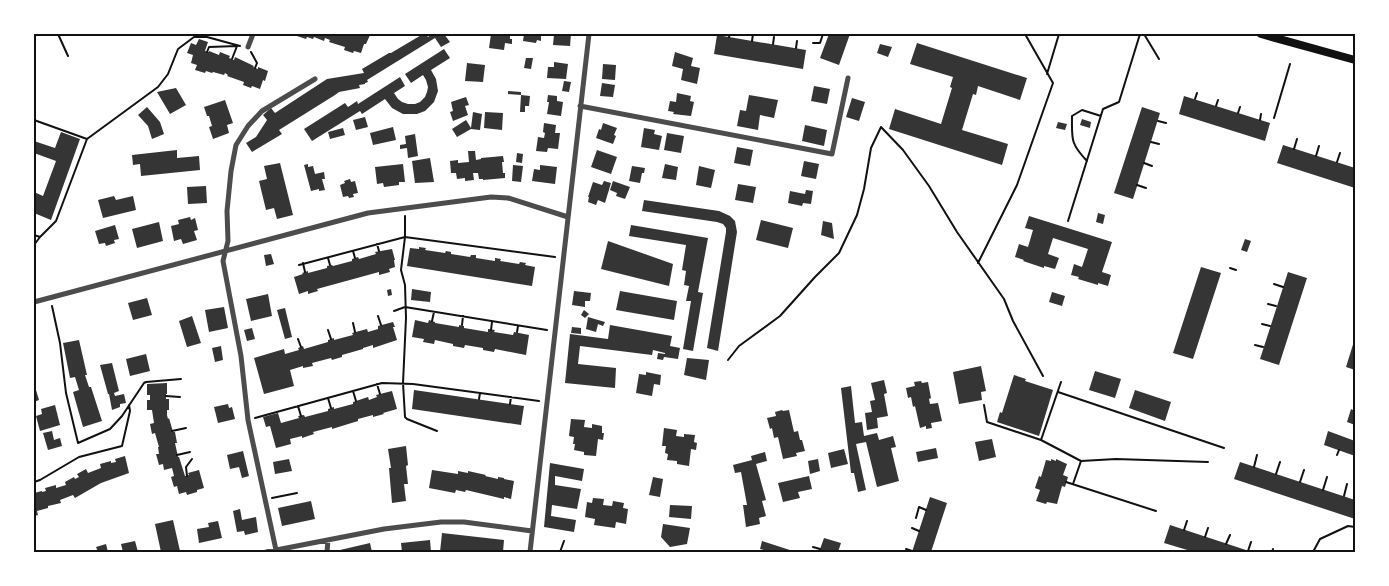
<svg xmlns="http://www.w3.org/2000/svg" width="1389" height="586" viewBox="0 0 1389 586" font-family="'Source Serif 4',serif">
  <rect width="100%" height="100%" fill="#fff"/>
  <path fill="#353535" d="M297 34H368L370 35 366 44H364L361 53 354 51 353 53 344 50 345 47 329 42 330 40 325 38 324 41 314 37 313 39 307 37 306 39 297 36Z
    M423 34H426L428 37 432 34H444L450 42 441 47 435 38 367 80 368 82 365 83V84L359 85 360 88 339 92 335 95 279 130 282 134 252 152 246 143 256 137 267 120 263 115 271 108 275 113 327 79 364 73 362 69 389 53H391Z
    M491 34 510 35V39H512V44L505 43 504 50 489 48Z
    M524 34H541V41L537 40 536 43 523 41Z
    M554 34H571L570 46 553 45Z
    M829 34H850L839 65 820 58Z
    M717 35 806 50 803 69 714 54Z
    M199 39 208 42 205 51 209 52V51L219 55 220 52 230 56 229 58 234 60 235 57 254 66 253 67 258 69V67L268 71 265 81 263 80 260 89 252 86 251 88 243 85 244 82 227 76 228 75 225 73 224 75 213 72 212 73 206 71 205 73 195 70 197 65 191 63 193 55 187 53 191 43 196 45Z
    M917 43 1027 78 1020 100 978 86 976 95 973 94 962 130 1008 144 1002 165 889 129 895 109 941 124 952 88 950 87 953 77 910 64Z
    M880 44 892 47 888 57 877 53Z
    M444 49 450 58 431 70 436 79 438 91 434 102 425 111 417 114H403L392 108 385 99 362 114 360 111 312 141 304 129 345 103 348 107 357 101 358 104 400 77 405 86 394 93 398 99 402 102 408 104H415L420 102 425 97 427 92 428 87 426 80 423 75 411 83 405 74Z
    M675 52 693 58 691 66 700 68 697 84 681 80 683 69 672 66Z
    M526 58H533L531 69 524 68Z
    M554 62 568 64 566 79 547 78 548 67H554Z
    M467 63 485 65 483 82 465 81Z
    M603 64 616 65 615 80 602 79Z
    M564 81 571 82 569 92 562 91Z
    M602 83 615 85 613 97 600 96Z
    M814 86 830 89 827 104 811 101Z
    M176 88 186 105 170 114 157 92Z
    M508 91 521 92V95L508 94Z
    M677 93 691 96 690 101 694 102 691 116 673 114 674 112 668 111 670 101 676 102Z
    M521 95 530 96 529 106H525V112H520Z
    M548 95 557 96V101L563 102 561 116 547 114 549 102H547Z
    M749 95 778 100 774 118 760 115 758 130 737 126 740 110 746 111Z
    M1184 96 1270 123 1265 141 1179 114Z
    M466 97 469 105 465 106 468 115 453 121 450 112 453 111 451 102Z
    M852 98 865 102 859 121 846 117Z
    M225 100 233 123 227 125 229 133 213 139 209 127 212 126 209 116H207L204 107Z
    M147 107 160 122 164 134 152 139 148 126 138 115Z
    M1142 107 1160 113 1133 199 1114 193Z
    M473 112 482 114 480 130 471 129 457 137 452 129 466 120 471 128Z
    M485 112 503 113 502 130 484 128Z
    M365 117 368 127 356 130 353 120Z
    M1082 119 1091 122 1090 128 1080 125Z
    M1058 122 1067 124 1065 130 1056 128Z
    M544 123 556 125 555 133H560L558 149 548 148 547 152 536 151 538 137 544 138 545 133 543 132Z
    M603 123 617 128 614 135 616 136 613 144 596 138 599 129 601 130Z
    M805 125 827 130 824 146 802 141Z
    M393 127 396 140 373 145 370 133Z
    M343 128 345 135 330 139 328 132Z
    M644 128 655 130 654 134 662 136 659 150 641 147Z
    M61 132 80 139 51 220 34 213V192L43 196 56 161 34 153V141L55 148Z
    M667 133 684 136 681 153 664 150Z
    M415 134 418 156 408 158 407 148 400 149V145L406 144 405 136Z
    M1283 145 1355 168V188L1277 163Z
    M737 147 753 150 750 166 734 163Z
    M177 150V158L199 156 200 170 141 176 140 164 133 165 132 155Z
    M597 150 617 157 611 174 591 167Z
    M468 151H475L476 160 481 159V158L503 156 504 162H502L503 173H505V178L483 180V179H479L478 173H473L474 180 465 181V178L457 179 456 173H451L450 161 458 160V163L469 162Z
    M517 153 523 154 522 163 516 162Z
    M430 158 434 182 415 183 412 161Z
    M804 161 819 164 816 179 801 176Z
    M280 163 293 215 277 219 274 208 266 210 259 181 267 179 264 166Z
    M308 164V167L313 166 315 174 324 172 325 179H322L325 190 319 191V189L311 191 304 165Z
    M403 164 405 182H399V185L384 187 383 183 377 184 375 167Z
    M665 164 678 167 676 180 662 178Z
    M513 165 523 166 521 182 512 181Z
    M540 165 557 167 555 184 532 181 534 169 540 170Z
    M632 166 645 168 644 173H642L640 183 629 181Z
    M699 166 715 170 711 188 696 185Z
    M350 179 351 182 355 181 358 193 353 194 354 197 349 198 348 196 343 197 340 185 345 183 344 181Z
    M604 181 611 183 605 203 598 200 596 205 588 202 589 197H588L593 182 602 185Z
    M613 181 630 187 625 199 616 196 617 193 610 190Z
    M738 184 756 187 753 203 735 200Z
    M206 186 207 203 188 204 187 187Z
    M806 190 813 191 811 204 803 203 802 206 788 203 790 191 805 194Z
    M114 196 116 200 133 196 136 210 103 218 98 200Z
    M644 200 719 211 730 216 735 221 737 232 718 351 707 348 726 232V228L723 224 717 222 642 211Z
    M1098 213 1105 215 1103 224 1096 222Z
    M1029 216 1112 242 1102 272 1111 275 1108 286 1098 283V285L1078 279 1079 277 1071 275 1074 264 1082 267 1088 249 1053 238 1048 254 1059 258 1055 269 1044 266V268L1023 261 1024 260 1015 257 1019 244 1028 247 1033 230 1025 228Z
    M190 217 191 220 195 218 198 230 194 231 197 240 183 244 181 239 174 241 171 226 179 224 178 220Z
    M761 220 793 228 788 248 756 240Z
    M823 221 832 223 834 239 821 235Z
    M159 222 163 241 137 248 132 229Z
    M115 225 119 239 114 240 115 243 106 246 105 243 99 244 95 231Z
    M631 225 708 238 698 292 703 293 693 351 683 349 691 301H686L689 286 684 285 686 271 682 270 686 245 629 236Z
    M1245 239 1251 241 1247 252 1241 250Z
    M608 241 673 264 669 286 601 269Z
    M419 247 426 248 425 250 445 253 446 251 451 252V254L470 257 471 255H476V258L495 261V258L501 259 500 261 519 264 520 262 526 263 525 265 535 267 532 286 407 266 410 248 419 249Z
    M392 249 395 260H394L395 267 389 269 390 272 379 275V272L317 289 318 291 308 294V291L299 294 294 277 303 274 302 273 308 271V273L327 268V266L332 265 333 266 352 261V259L358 257 359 259 376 254 375 252Z
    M271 254 274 264 266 266 264 255Z
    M1201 267 1221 273 1193 359 1173 353Z
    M1288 272 1307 278 1279 365 1260 359Z
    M391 289 392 295 388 296 387 290Z
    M412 289 431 292 430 302 411 300Z
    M574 291 591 293 590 301H585V307L572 305Z
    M620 291 677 301 674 320 616 310Z
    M1052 292 1065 296 1062 306 1049 302Z
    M268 294 272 316 251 321 246 299Z
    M147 298 152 315 133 320 128 303Z
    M224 307 228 328 209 332 205 310Z
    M285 308 292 337 285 339 277 310Z
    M584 310 589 314 585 318 581 315Z
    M192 316 201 343 187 347 179 321Z
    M588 317 605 322 603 326 598 324 596 332 586 329Z
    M415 320 428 323 429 320 435 322V323L459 327V325L464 326V328L488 332V329L495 330 494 332 513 335 514 332 529 335 526 355 495 349 494 352 483 350V348L465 345 464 348 453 346V344L435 340 434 344 423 342 424 339 412 337Z
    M393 322 395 327H393L397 340 373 348V345L363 348V349L342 355V357L332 360 331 358 312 363 313 366 303 368V366L290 370 294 386 264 394 254 358 284 349 285 354 299 350 298 348 301 347 303 346 304 349 328 342V340L334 338V340L353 335 352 333 367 329 368 332 378 329V326Z
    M610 325 672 336 670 346 680 348 678 359 664 357 663 360 657 359 658 353 665 354V353L653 350 652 355 580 346 578 364 616 368 615 388 565 383 570 334 608 339Z
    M572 327 581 328V334L571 333Z
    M252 328 255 339 247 341 244 330Z
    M1355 338V370L1346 367Z
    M79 340 87 375H85L89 387H91L102 421 83 427 73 392 79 390 75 377 70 378 63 343Z
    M221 346 223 360 215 362 212 348Z
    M146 354 150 371 130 376 126 359Z
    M687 358 709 360 706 380 684 375Z
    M112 363 119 391 114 393 115 396 124 394 126 403 120 404V407L112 410 109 394H108L100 365Z
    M981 366 986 391 981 392 982 400 959 404 953 372Z
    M1095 371 1121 379 1115 398 1089 390Z
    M646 372 661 375 660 385 654 384 652 396 636 393 639 374 646 375Z
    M1014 375 1026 379 1025 381 1053 390 1039 436 997 422 1000 412 1002 413Z
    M884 380 887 393 884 394 888 416 877 418 878 428 867 430 865 413 872 412 870 401 875 400 871 383Z
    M921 381 922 383 928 382 931 398 929 399 930 404 938 403 942 421 931 423 932 428 926 429V426L920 428 915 406 913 407 911 397 908 398 906 388 915 386 914 382Z
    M167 383V394H166V399H169V410H167V415L168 419 169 418 173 432H175L177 443H175L178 457H179L185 476 189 475 188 473 199 470 204 488 197 490V492L187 495 186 492 179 494 177 486 174 487 171 477 174 476 172 468 164 470 163 464 159 465 156 454H159L158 447H159L155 433 152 434 150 424 154 423 152 410H147V400H150V395H147V384Z
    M851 386 855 423 862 422 864 436 877 433 879 440 893 436 896 447 891 448 899 481 877 487 866 442 856 444 866 490 858 492 854 473H851L841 388Z
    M34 390H36L39 400 34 402Z
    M414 390 524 406 521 425 412 409Z
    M1135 390 1171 402 1165 421 1129 408Z
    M392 391 397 409 383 413 384 414 373 417V415L358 419V421L332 429V427L313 432 314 434 302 438V436L290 439 291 444 276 448 270 426 266 427 263 417 278 413 281 423 299 418 298 416 304 415 305 417 328 411V409L334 407V409L353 404V402L368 397 369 400 377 397 376 395Z
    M228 404 229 408 232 407 235 419 218 423 214 407Z
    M55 405 60 425 40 431 36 416 42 414 41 409Z
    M1351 409 1355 411V425L1347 422Z
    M782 410 783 411 789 410 794 432 798 431 800 440H802L805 451 796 453 797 456 783 459 778 437 774 438 772 428 770 429 767 418 776 416 775 412Z
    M571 419 585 420 584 427 592 428V424L602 426V433H604L603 440 598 439 596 456 584 455V452L574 450 575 444H573L574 437 569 436Z
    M664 428 677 430 676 436 684 437V434L695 435 694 442 697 443 696 450 691 449 689 466 677 464V461L667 460 668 454 665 453 666 446H662Z
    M52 431 54 440 60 438 62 446 48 450 43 433Z
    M1328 431 1355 441V456L1324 445Z
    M992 439 996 457 979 461 975 442Z
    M406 446 408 465 406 466 408 484H404L406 501 392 503 389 468H391L388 449Z
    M936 448 938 458 918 462 916 452Z
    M844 449 848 464 831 468 828 453Z
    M243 451 249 476 242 478 239 467 230 469 227 455Z
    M765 452 767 461 756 464 766 500 762 501 766 516 759 518 760 524 746 527 743 505H747L741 472 735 473 733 465 752 460 751 456Z
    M125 456 129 473 101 483 75 498 73 495 60 500 61 503 48 506V508L37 511 38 515 34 516V493L42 491V492L46 491 45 488 56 485V488L66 485 65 482 74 477 75 479 79 477 77 474 86 469 88 473 101 468 100 464 111 461V463L116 462 115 459Z
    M289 459 292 471 275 474 273 462Z
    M818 459 820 471 810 474 808 461Z
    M1051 459 1056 461V459L1067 464 1063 475 1068 477 1065 487 1062 486 1057 504 1047 502 1046 504 1036 501 1040 490 1035 488 1039 476 1041 477 1046 460 1051 461Z
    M1240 462 1355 500V519L1234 479Z
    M550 463 584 469 582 481 555 476V485L581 489 577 509 552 505 551 516 576 520 574 532 544 527Z
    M432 470 458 474V471L468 473V471L486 475 485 476 498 479V477L504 478V479L514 481 511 499 504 497V499L466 490 465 492 456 490 455 493 429 488Z
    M809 476 812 489 798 492 800 498 783 502 778 483Z
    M653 477 663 479 660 497 649 495Z
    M930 497 947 503 931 552H912Z
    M593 498 604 499 603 505 612 506 613 501 624 503 623 508 628 509 626 524 616 522 615 528 594 525 595 519 585 517 587 502 592 503Z
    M311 501 315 519 282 526 278 508Z
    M670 505 692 506 691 519 669 517Z
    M240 509 242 520 256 517 258 532 245 535 244 531 237 532 233 511Z
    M173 520 180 551 161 552 155 524Z
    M218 521 222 538 199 543 197 529 209 527 208 523Z
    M663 524 690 528 687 544 670 547 661 537Z
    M1170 525 1252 552H1194L1164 543Z
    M442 533 504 540 503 552H440Z
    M824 538 841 543 838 552H819Z
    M430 540 431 552H402L401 543Z
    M135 541 138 552H123L121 544Z
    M762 541 796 552H771L760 549Z
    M370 543 372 552H340V550Z
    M106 544 108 552H98L96 547Z"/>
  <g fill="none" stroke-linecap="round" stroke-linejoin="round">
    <path stroke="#111" stroke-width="2" d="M58 34 68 56
      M1144 34 1159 59
      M34 36 39 34
      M729 37 730 34
      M752 41 753 34
      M813 43H820L823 34
      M773 44 774 37
      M796 48 797 41
      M207 52 209 47 237 46 232 59
      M251 52 257 63 255 68
      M1047 74 1059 34
      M1195 99 1197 93
      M1216 106 1218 100
      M1238 113 1240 107
      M1274 118 1290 64
      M34 120 87 139
      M1260 120 1261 114
      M1158 121 1166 123
      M1151 142 1159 144
      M1294 149 1297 139
      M1316 156 1319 146
      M1087 161C1070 143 1072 139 1072 116L1082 110 1101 116
      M1337 162 1340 153
      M1144 163 1152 166
      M1137 185 1146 188
      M405 216V237L401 270 405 285 406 318 403 383 405 417 407 419 437 431
      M1068 221 1103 109 1119 102 1140 34
      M34 235 40 237 56 221 87 139 158 87 168 74 178 49 194 37H207L240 46
      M377 244 379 251
      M34 245 40 237
      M353 251 355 258
      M328 258 330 265
      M303 263 305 272
      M978 263 1017 185 1053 83 1025 34
      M299 265 405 237 555 257
      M1230 268 1236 270
      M1274 284 1283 287
      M1268 304 1276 306
      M52 306 60 343 66 393 78 443 110 429 122 416 144 383 146 382 181 379
      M394 311 405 307 547 330
      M378 316 381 325
      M432 321 434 312
      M353 323 355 332
      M1262 324 1270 326
      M462 325 463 316
      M328 330 331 339
      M491 330 492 322
      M517 332 518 326
      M298 339 301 347
      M1255 345 1263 347
      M728 360 739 346 780 316 815 277 839 253 857 215 864 189 871 148 881 127 903 150 929 186 957 232 1004 299 1013 321 1043 376
      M377 384 380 394
      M353 391 356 401
      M1058 392 1224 448
      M166 396 180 397
      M328 398 331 408
      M479 399 480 393
      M510 404 511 397
      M984 405 987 422 1041 440 1061 382
      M298 406 301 416
      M255 418 382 383 413 384 539 401
      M172 431 186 428
      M1041 440 1081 461 1073 484
      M177 455 190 452
      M1337 455 1339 450
      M1081 461 1116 459 1208 462
      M1254 467 1257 455
      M1276 474 1280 462
      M187 476 186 467 192 459
      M34 482 40 480 79 457 122 446 130 411 129 405
      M1066 482 1156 511
      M1300 482 1304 470
      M1323 490 1327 477
      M1344 496 1347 484
      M272 498 297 493
      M916 518 919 507 926 510
      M912 528 919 531
      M1184 530 1187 521
      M1205 537 1208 528
      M1226 544 1230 535
      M813 547 820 549
      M906 549 912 551
      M1248 551 1251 542
      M560 552 564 541
      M1272 552 1273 549
      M1313 552 1320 539 1348 526 1355 527"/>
    <path stroke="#4c4c4c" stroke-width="5" d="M248 47 253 34
      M580 106 832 154 848 78
      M34 302 368 213 491 197 508 198 568 217
      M276 550 248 420 241 356 223 261 228 241 227 211 231 171 236 145 248 126 262 111 315 79
      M266 552 384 529 441 522H464L532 531
      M327 552 328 540
      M530 552 589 34"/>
    <path stroke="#111" stroke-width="8" d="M1261 34 1355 60"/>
  </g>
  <rect width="1389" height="586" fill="none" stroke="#ffffff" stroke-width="70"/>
  <rect x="35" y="35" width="1319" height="516" fill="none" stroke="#111" stroke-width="2"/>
</svg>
